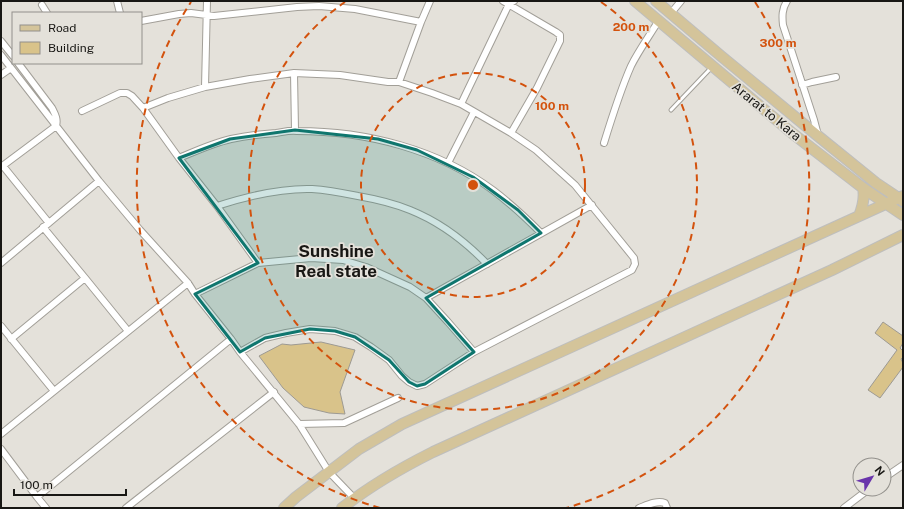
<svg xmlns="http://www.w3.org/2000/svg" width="904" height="509" viewBox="0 0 904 509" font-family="'Public Sans',sans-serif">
  <rect width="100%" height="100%" fill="#e4e1da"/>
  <path fill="#d9c38a" stroke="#9d9a93" d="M883 322 903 336V343L900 348 903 351V357L901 359 903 363V367L880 398 868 390 897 350 875 333Z
    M321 342 355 350 340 392 345 414 329 413 304 407 283 388 259 356 282 344 291 345Z"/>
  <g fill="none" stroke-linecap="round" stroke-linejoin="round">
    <defs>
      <path id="lane" d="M671 110 711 68"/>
      <path id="street" d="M117 1 120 13
        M503 1 556 32 560 35V41L537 88 511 133
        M787 1C782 9 782 16 783 25L814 120 818 135
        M42 5 47 13
        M671 13 681 1
        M141 21 179 14 191 13 214 16 297 7 319 6 355 9 421 22
        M1 41 13 56
        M1 55 99 181 140 230 188 283 195 294 231 339 240 352 299 424 329 472 354 498
        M294 73 295 130
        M1 75 11 68
        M399 82 421 22 430 1
        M802 85 812 82 836 77
        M205 87 207 1
        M461 104 509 4 514 1
        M143 108 168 98 205 87 250 79 294 73 340 75 388 82H399L432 93 461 104 511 133 536 150 575 185 634 258 635 264 632 270 474 352 425 384 417 386 409 382 402 376 389 360 371 347 355 337 335 331 310 329 286 333 265 338 240 352
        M82 111 120 93H127L132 96 143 108 179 158C196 151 213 143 231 139 245 136 261 134 276 133 283 132 290 130 297 131 366 131 438 149 494 191 511 204 526 218 541 233
        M604 143C612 117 620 91 631 66 639 50 650 35 659 20
        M179 158 217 206C248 196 280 188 312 189 327 190 343 193 358 196 375 199 393 203 410 210 440 222 465 241 487 264
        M448 163 474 112
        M3 166 49 223
        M1 167 56 126C58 119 55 114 52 108L18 63
        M217 206 258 263
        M43 227 85 278
        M1 263 99 181
        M195 294 258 263 311 258 343 260 366 267 410 287 426 298
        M1 326 54 391
        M11 339 85 278 128 331
        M474 352 448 322 426 298 592 205
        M299 424 344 423 398 398
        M1 434 188 283
        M1 449 37 497 46 508
        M884 478 903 465
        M37 497 231 339
        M126 508 274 392
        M639 508C647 505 657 500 665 503L667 508
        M844 508 869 489"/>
      <path id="primary" d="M635 1 792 133 863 188 903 215
        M656 1 721 56 818 136 876 183 903 201
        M859 216C863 206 865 198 863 188
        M284 508 296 497 359 449 402 424 903 196
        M342 508C370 486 401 468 433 452L832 270 903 235"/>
    </defs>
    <use href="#lane" stroke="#a29f98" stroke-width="5"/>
    <use href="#street" stroke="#a29f98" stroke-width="8"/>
    <use href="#primary" stroke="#bebebd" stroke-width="12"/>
    <use href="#lane" stroke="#fff" stroke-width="3"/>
    <use href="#street" stroke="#fff" stroke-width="6"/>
    <use href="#primary" stroke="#d4c49a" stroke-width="10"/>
  </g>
  <path fill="#0f766e" fill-opacity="0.2" stroke="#0f766e" stroke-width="3" stroke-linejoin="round" d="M295 130 378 139 417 150 473 177 518 210 541 233 426 298 474 352 425 384 417 386 409 382 389 360 355 337 335 331 310 329 265 338 240 352 195 294 258 263 179 158 230 139Z"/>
  <g fill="none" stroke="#d3520d" stroke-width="2" stroke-dasharray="7 5">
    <circle cx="473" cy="185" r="112"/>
    <path d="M601 2A224 224 0 1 1 345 2"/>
    <path d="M380 508A336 336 0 0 1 191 2M755 2A336 336 0 0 1 566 508"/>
  </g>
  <g text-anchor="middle" stroke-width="3.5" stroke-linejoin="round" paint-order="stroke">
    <g font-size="13" fill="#181714" stroke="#e4e1da">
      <text transform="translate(767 111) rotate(39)" y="5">Ararat to Kara</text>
    </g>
    <g font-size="17" font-weight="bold" fill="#181714" stroke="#e4e1da">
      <text x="336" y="257">Sunshine<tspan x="336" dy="20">Real state</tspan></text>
    </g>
  </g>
  <circle cx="473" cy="185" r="6" fill="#d3520d" stroke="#e4e1da" stroke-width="2"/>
  <g font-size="12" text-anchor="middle" font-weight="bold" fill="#d3520d" stroke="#e4e1da" stroke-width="3.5" stroke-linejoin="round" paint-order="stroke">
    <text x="631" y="31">200 m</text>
    <text x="778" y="47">300 m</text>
    <text x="552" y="110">100 m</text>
  </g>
  <rect width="904" height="509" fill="none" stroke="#181714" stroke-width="4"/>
  <rect x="12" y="12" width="130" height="52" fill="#e4e1da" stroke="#92908b"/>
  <rect x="20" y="25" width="20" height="6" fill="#d4c49a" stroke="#92908b"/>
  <text x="48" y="32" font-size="12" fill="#181714">Road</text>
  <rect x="20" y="42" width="20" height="12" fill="#d9c38a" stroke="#92908b"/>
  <text x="48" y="52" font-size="12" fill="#181714">Building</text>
  <g transform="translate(872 477) rotate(52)"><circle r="19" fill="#e4e1da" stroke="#92908b"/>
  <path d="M0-3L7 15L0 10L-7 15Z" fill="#6934ab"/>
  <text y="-6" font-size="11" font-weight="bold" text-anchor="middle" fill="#181714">N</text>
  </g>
  <path d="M14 489v6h112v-6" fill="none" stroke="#181714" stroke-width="2"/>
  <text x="20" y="489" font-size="12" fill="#181714" stroke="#e4e1da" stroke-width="3" paint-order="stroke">100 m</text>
</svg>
